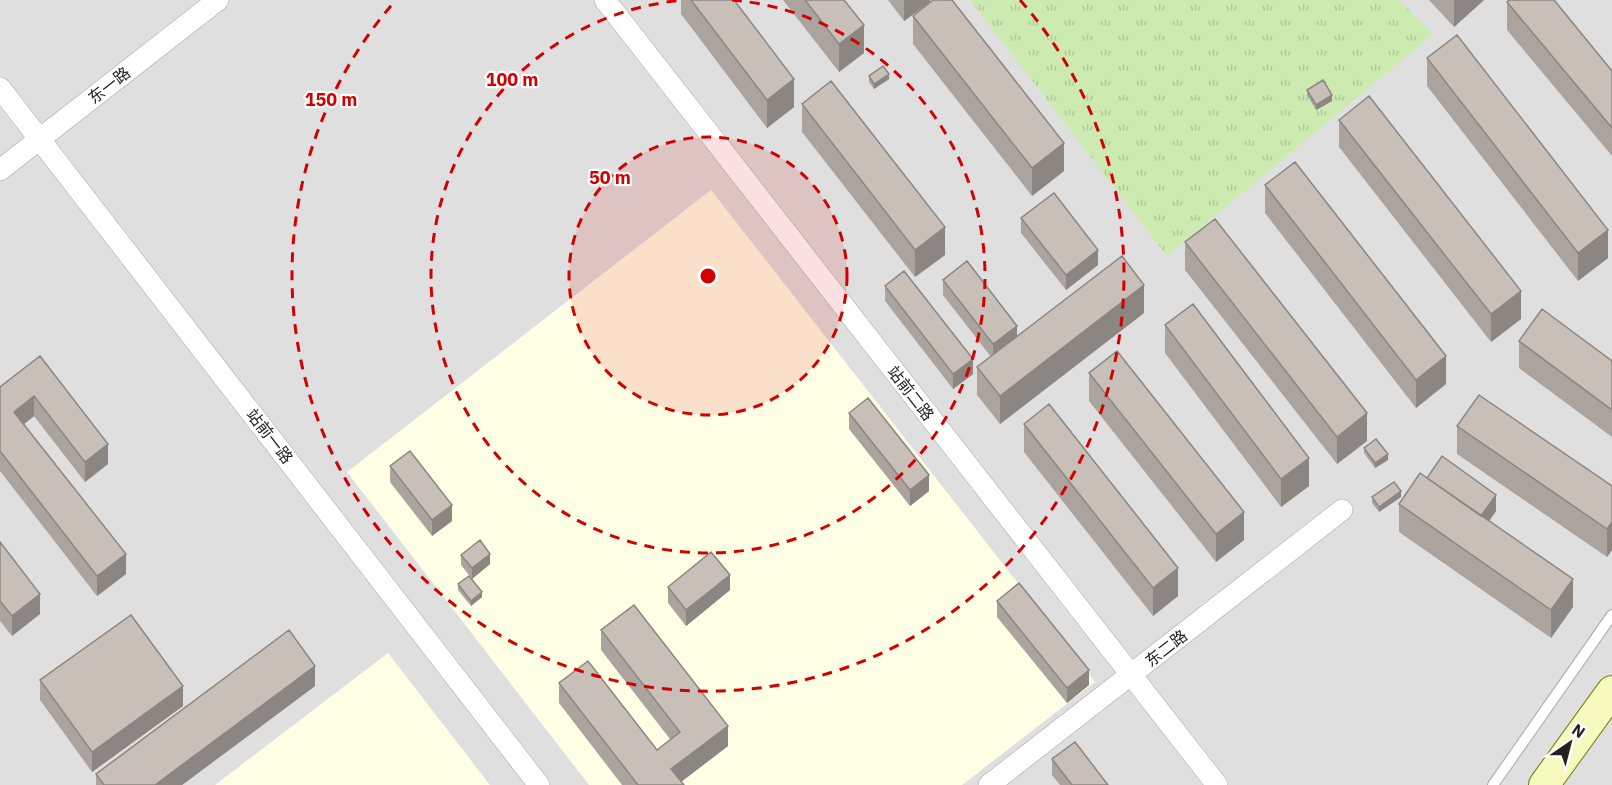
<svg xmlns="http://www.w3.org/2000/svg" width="1612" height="785" viewBox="0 0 1612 785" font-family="'IBM Plex Sans','Noto Sans SC',sans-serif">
  <defs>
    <pattern id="grass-tufts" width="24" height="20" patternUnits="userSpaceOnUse" patternTransform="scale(1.5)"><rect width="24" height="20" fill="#cdebb0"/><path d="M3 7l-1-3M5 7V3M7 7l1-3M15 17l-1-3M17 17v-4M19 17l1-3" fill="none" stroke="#b0c997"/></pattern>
  </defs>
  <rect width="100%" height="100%" fill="#f2efe9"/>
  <path fill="#e0dfdf" d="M0 0H1612V785H0Z"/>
  <path fill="#ffffe5" d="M711 190 1095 682 962 785H589L347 472Z
    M388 653 490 785H215Z"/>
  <path fill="url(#grass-tufts)" d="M970 0H1399L1433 34 1167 256Z"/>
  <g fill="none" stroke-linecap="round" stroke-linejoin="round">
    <defs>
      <path id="lane" d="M1493 785 1612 615"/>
      <path id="street" d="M605 0 1217 785
        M0 88 539 785
        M0 170 218 0
        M989 785 1342 510"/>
      <path id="secondary" d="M1544 785 1612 691"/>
    </defs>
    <use href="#lane" stroke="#a9a9a9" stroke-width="12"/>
    <use href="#street" stroke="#a9a9a9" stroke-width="22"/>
    <use href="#secondary" stroke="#707d05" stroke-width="32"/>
    <use href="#lane" stroke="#fff" stroke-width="10"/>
    <use href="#street" stroke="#fff" stroke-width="21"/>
    <use href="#secondary" stroke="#f7fabf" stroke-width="30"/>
  </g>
  <path fill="#aba49e" d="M681 0H734L794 107 767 128 681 14Z
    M783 0H844L864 53 839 72Z
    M888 0H930V2L904 21Z
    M1429 0H1484L1454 27Z
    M1507 2 1612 71V156L1507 30Z
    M913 16 1064 171 1032 196 913 44Z
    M1427 58 1608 258 1578 281 1427 86Z
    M869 76 889 79 874 89 869 82Z
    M1307 90 1332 101 1316 110 1307 95Z
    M802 104 945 255 915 277 802 132Z
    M1339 120 1521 319 1491 342 1339 147Z
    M1265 185 1446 384 1416 408 1265 213Z
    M1021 218 1098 265 1066 290 1021 233Z
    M1185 242 1367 441 1337 464 1185 270Z
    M943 280 1017 336 1144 313 1000 424 977 395V367L991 357 943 295Z
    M885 286 973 374 953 389 885 301Z
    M1165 325 1309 486 1281 507 1165 353Z
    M1519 341 1612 361V437L1519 368Z
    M40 356 108 464 85 482 34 416 24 424 126 574 97 596 0 471V387Z
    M1089 373 1244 540 1216 562 1089 401Z
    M849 413 929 491 910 506 849 429Z
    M1024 424 1178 596 1153 616 1024 452Z
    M1457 426 1612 486V550L1607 557 1457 454Z
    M1364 448 1388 460 1375 468 1364 453Z
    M390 466 452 521 432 536 390 482Z
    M1427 478 1496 511 1489 521 1573 607 1551 638 1399 532V504Z
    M1372 497H1401L1379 512 1372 503Z
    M0 542 40 614 12 636 0 621Z
    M461 555 490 564 472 579 461 565Z
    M458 584 482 597 471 606 458 590Z
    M668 587 730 590 686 626 668 603Z
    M997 601 1089 685 1067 703 997 617Z
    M601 630 728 746 681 782 684 785H622L559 703V683L657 750 670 739 601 650Z
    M40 680 183 706 92 772 40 700Z
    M315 686 182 785H96V774Z
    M1052 759 1108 785H1060L1052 775Z"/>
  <path fill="#8b8681" d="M904 0H930V2L904 21Z
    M1454 0H1484L1454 27Z
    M864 25V53L839 72V44Z
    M889 74V79L874 89V84Z
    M794 79V107L767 128V100Z
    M1332 95V101L1316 110V105Z
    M1064 143V171L1032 196V168Z
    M945 227V255L915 277V250Z
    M1608 230V258L1578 281V253Z
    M1098 250V265L1066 290V275Z
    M1144 285V313L1000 424V396Z
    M1521 291V319L1491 342V314Z
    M1017 326V342L993 360V344Z
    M1446 356V384L1416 408V380Z
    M973 359V374L953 389V374Z
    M34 396V416L14 432V412Z
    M1367 413V441L1337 464V437Z
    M108 444V464L85 482V462Z
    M1388 454V460L1375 468V463Z
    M1309 458V486L1281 507V479Z
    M929 475V491L910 506V490Z
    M1401 491V497L1379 512V507Z
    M1496 495V511L1480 534V518Z
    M452 505V521L432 536V520Z
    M1244 512V540L1216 562V534Z
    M1612 522V550L1607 557V529Z
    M126 554V574L97 596V576Z
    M490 554V564L472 579V568Z
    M1178 568V596L1153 616V588Z
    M730 575V590L686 626V610Z
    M1573 579V607L1551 638V610Z
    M482 592V597L471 606V601Z
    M40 594V614L12 636V616Z
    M315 666V686L182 785H155Z
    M1089 670V685L1067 703V688Z
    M183 686V706L92 772V752Z
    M728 726V746L677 785 671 769Z"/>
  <path fill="#c7bfb8" stroke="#8b8681" stroke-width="1.5" d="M691 0H734L794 79 767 100Z
    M805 0H844L864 25 839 44Z
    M933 0H952L1064 143 1032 168 913 16Z
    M1509 0H1554L1612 71V128L1507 2Z
    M1457 35 1608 230 1578 253 1427 58Z
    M883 66 889 74 874 84 869 76Z
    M1323 80 1332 95 1316 105 1307 90Z
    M831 81 945 227 915 250 802 104Z
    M1369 96 1521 291 1491 314 1339 120Z
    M1295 162 1446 356 1416 380 1265 185Z
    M1054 193 1098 250 1066 275 1021 218Z
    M1215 219 1367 413 1337 437 1185 242Z
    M1122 256 1144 285 1000 396 977 367Z
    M967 261 1017 326 993 344 943 280Z
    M904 271 973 359 953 374 885 286Z
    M1193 304 1309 458 1281 479 1165 325Z
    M1542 309 1612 361V410L1519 341Z
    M1117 351 1244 512 1216 534 1089 373Z
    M40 356 108 444 85 462 34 396 14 412 126 554 97 576 0 451V387Z
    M1479 395 1612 486V522L1607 529 1457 426Z
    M868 398 929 475 910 490 849 413Z
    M1049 404 1178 568 1153 588 1024 424Z
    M1376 439 1388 454 1375 463 1364 448Z
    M410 451 452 505 432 520 390 466Z
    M1442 456 1496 495 1481 516 1427 478Z
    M1420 473 1573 579 1551 610 1399 504Z
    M1394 482 1401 491 1379 507 1372 497Z
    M480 540 490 554 472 568 461 555Z
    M0 542 40 594 12 616 0 601Z
    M711 552 730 575 686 610 668 587Z
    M469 576 482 592 471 601 458 584Z
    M1019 583 1089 670 1067 688 997 601Z
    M634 605 728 726 671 769 684 785H638L559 683 588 661 657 750 680 732 601 630Z
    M131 615 183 686 92 752 40 680Z
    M289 630 315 666 155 785H104L96 774Z
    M1075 742 1108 785H1072L1052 759Z"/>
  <circle cx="708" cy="276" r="139" fill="#d40000" fill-opacity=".12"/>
  <g fill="none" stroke="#d40000" stroke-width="3" stroke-dasharray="10 8">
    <circle cx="708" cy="276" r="139"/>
    <path d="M732 0A277 277 0 1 1 684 0"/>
    <path d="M1020 0A416 416 0 1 1 396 0"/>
  </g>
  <g text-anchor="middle" stroke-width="4.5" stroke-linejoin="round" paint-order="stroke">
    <g font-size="16" fill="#222" stroke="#fff">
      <text transform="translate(109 85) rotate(-38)" y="6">东一路</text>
      <text transform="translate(911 393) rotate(52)" y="6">站前二路</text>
      <text transform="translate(270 436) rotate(52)" y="6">站前一路</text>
      <text transform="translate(1166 648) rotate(-38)" y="6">东二路</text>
    </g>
  </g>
  <circle cx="708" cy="276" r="9" fill="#d40000" stroke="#fff" stroke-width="3"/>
  <g font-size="18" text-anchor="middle" font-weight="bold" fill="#d40000" stroke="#fff" stroke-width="4.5" stroke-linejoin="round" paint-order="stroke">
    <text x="512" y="86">100 m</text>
    <text x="331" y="106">150 m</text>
    <text x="610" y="184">50 m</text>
  </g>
  <g transform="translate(1570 743) rotate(35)" stroke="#ffffff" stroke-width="4.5" paint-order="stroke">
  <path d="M0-4.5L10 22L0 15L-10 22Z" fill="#222222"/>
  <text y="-9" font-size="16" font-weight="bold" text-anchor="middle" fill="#222222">N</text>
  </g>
</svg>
